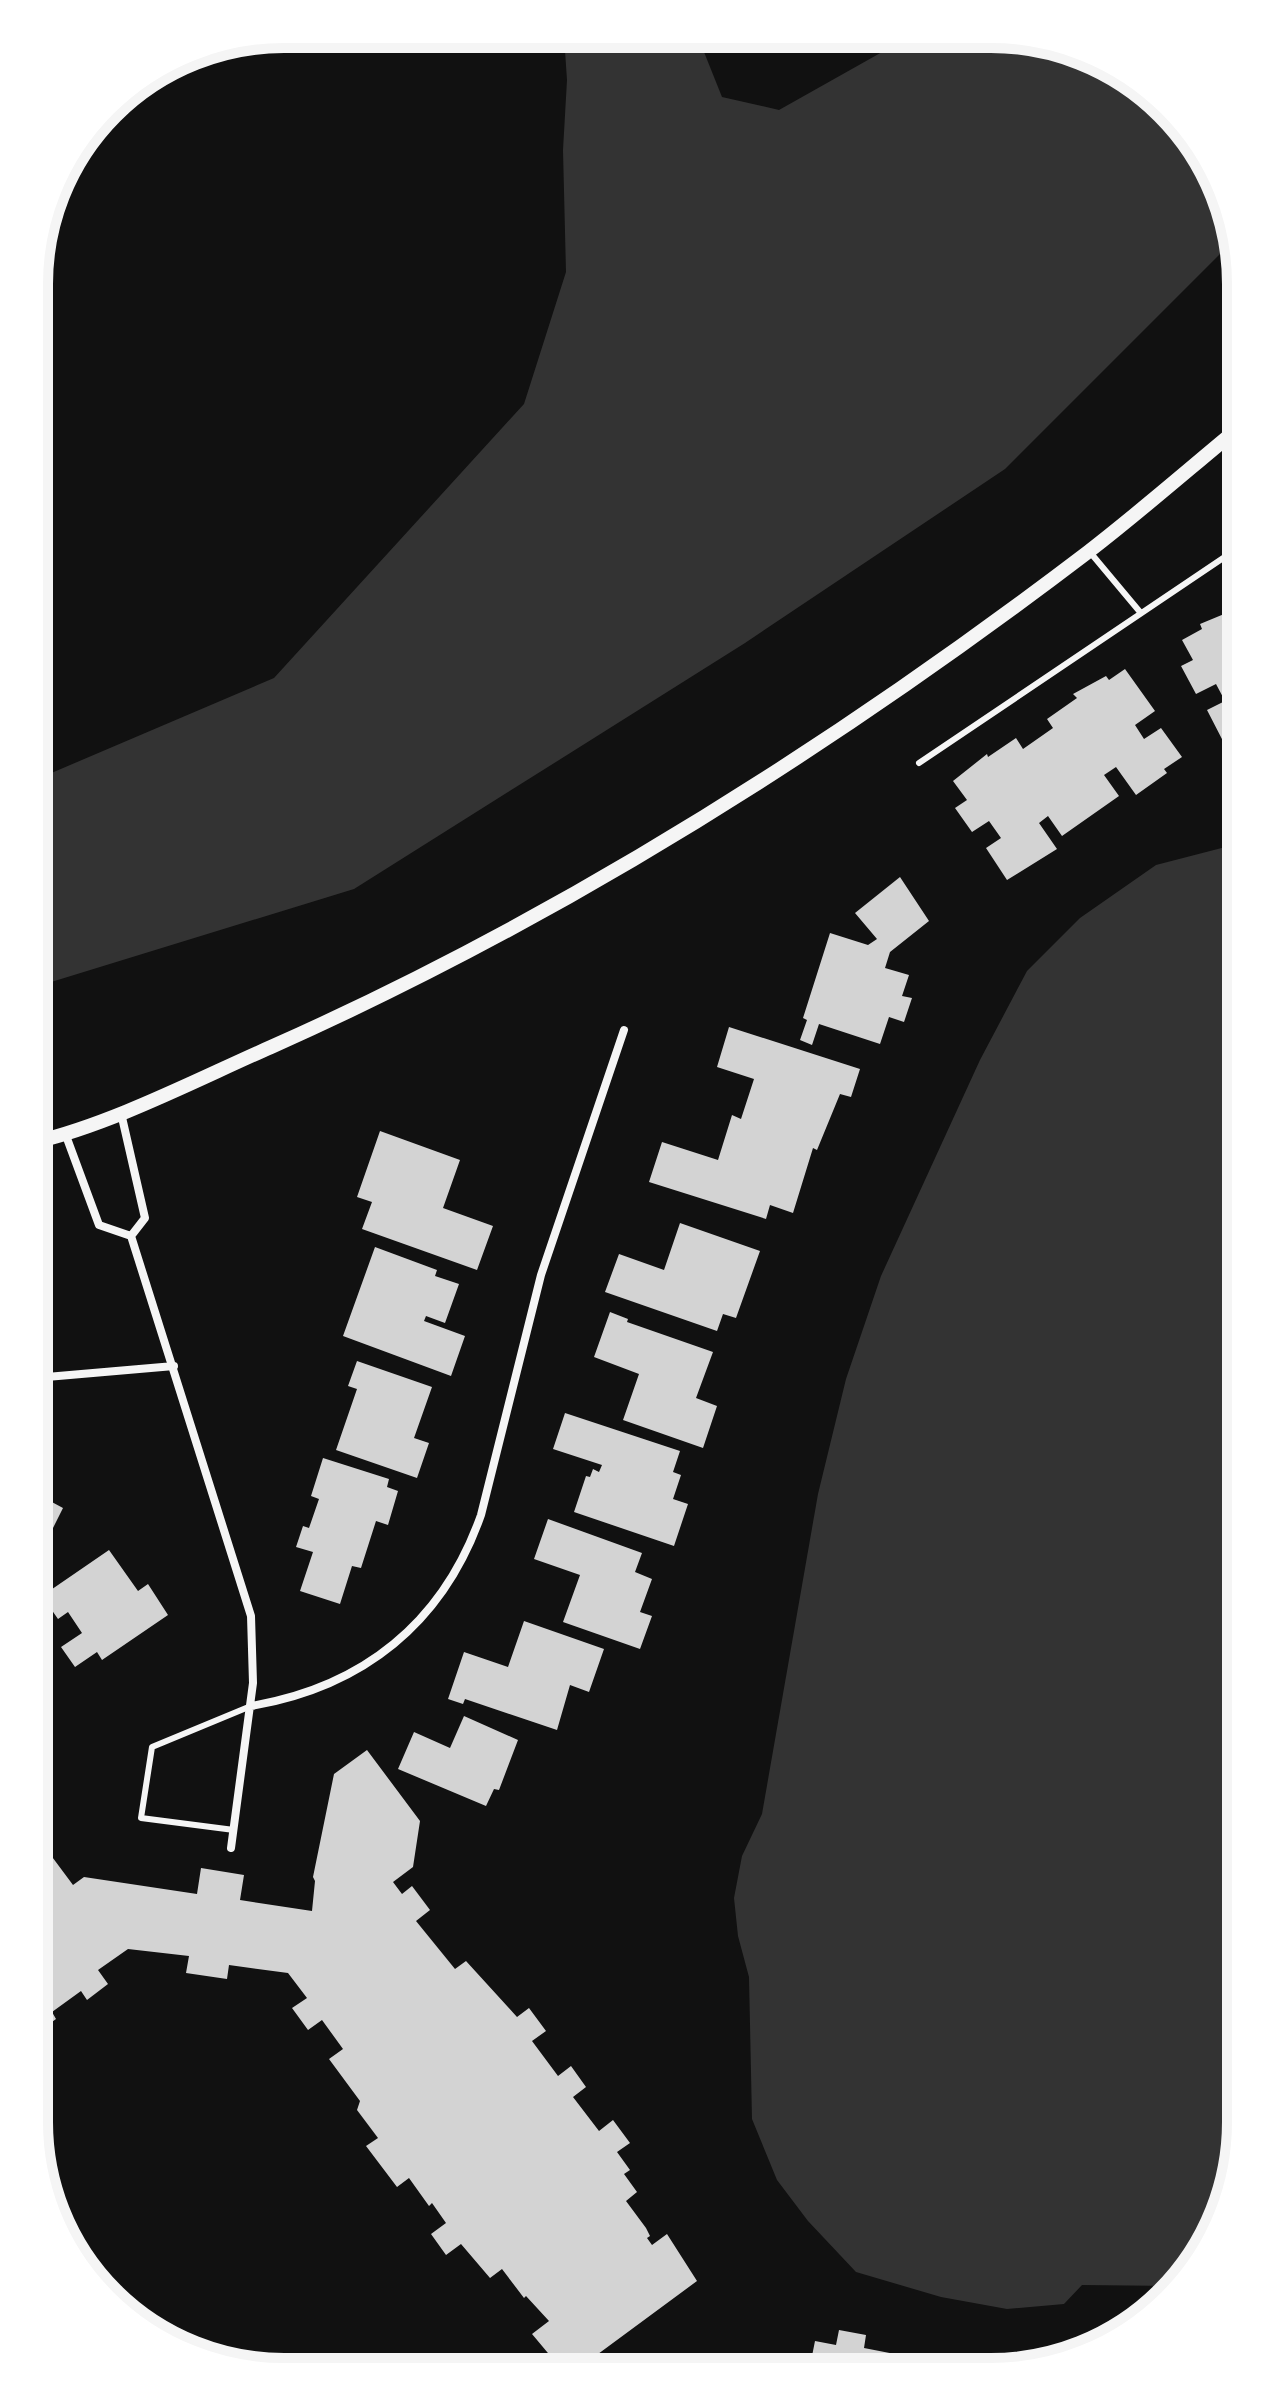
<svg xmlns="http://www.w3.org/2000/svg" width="1275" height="2406" viewBox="0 0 1275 2406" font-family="Arial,sans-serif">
  <rect width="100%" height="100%" fill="#111"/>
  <path fill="#333" d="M564 36 698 37 722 97 779 110 907 38 1039 39 1156 96 1228 204 1234 240 1005 469 745 643 354 889 35 987V780L274 678 524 404 566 272 563 150 567 80Z
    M1241 843 1240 2139C1228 2192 1218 2248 1177 2286L1082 2285 1064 2304 1007 2309 941 2297 856 2272 808 2221 777 2180 752 2119 749 1977 738 1936 734 1898 742 1856 762 1814 818 1494 846 1379 881 1276 980 1060 1027 971 1080 918 1156 865Z"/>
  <path fill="#d3d3d3" d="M1241 607V734L1224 743 1207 710 1225 701 1216 684 1196 694 1181 666 1193 660 1182 640 1202 629 1200 624Z
    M1125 669 1155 711 1135 725 1144 739 1161 728 1182 757 1164 769 1167 773 1136 795 1116 767 1104 775 1119 796 1062 836 1048 816 1039 823 1057 849 1007 880 986 848 1001 838 989 821 972 832 955 808 967 800 953 781 987 754 988 757 1016 738 1023 749 1053 728 1047 719 1077 698 1073 694 1106 676 1109 680Z
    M900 877 929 921 890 952 885 968 909 975 902 996 912 998 904 1022 889 1017 880 1044 819 1024 812 1045 800 1040 807 1020 803 1018 830 933 868 945 877 939 855 913Z
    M729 1027 860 1069 851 1097 840 1094 817 1150 813 1148 793 1213 770 1205 766 1219 649 1182 662 1142 718 1160 732 1115 741 1119 754 1079 717 1067Z
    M380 1131 460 1160 443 1208 493 1226 477 1270 362 1229 372 1202 357 1197Z
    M680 1223 760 1251 736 1318 723 1314 717 1331 605 1292 619 1254 664 1270Z
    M375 1247 437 1270 435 1276 459 1284 445 1323 426 1316 424 1321 465 1336 451 1376 343 1336Z
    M610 1312 628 1319 627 1322 713 1352 696 1398 717 1406 703 1448 623 1420 639 1374 594 1357Z
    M357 1361 432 1387 414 1438 429 1443 417 1478 336 1450 357 1389 348 1386Z
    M565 1413 680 1451 673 1472 681 1475 673 1499 688 1504 674 1546 574 1512 586 1476 590 1477 593 1469 599 1472 602 1465 553 1449Z
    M323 1458 389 1479 387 1487 398 1491 388 1525 376 1521 361 1568 352 1566 340 1604 300 1591 313 1552 296 1547 303 1526 309 1528 319 1499 311 1496Z
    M35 1493 63 1508 35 1564Z
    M548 1519 642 1553 635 1572 652 1579 640 1612 652 1616 640 1649 563 1622 580 1575 534 1559Z
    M109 1550 138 1591 148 1584 168 1615 102 1660 97 1652 75 1667 61 1647 82 1633 68 1612 58 1619 42 1596Z
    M524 1621 604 1649 589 1692 570 1685 557 1730 465 1699 463 1704 448 1699 464 1652 508 1667Z
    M464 1716 518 1740 499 1790 494 1789 486 1806 398 1769 414 1732 450 1748Z
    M367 1750 420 1821 413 1867 393 1882 402 1894 412 1886 430 1910 416 1921 455 1969 466 1961 517 2017 529 2008 546 2031 532 2041 558 2076 571 2066 586 2087 573 2097 599 2131 613 2120 630 2143 617 2152 630 2170 624 2174 637 2192 626 2201 646 2228 650 2236 647 2238 652 2245 667 2234 697 2281 575 2371H563L532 2334 549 2321 526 2296 524 2298 502 2269 490 2278 461 2244 446 2255 431 2234 446 2223 432 2203 429 2206 409 2178 397 2187 366 2146 378 2138 357 2110 360 2101 329 2059 343 2049 322 2020 308 2030 292 2008 307 1998 288 1973 229 1965 227 1979 186 1973 189 1956 128 1949 98 1970 108 1984 87 2000 81 1991 52 2012 56 2019 34 2035V1853L44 1846 73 1885 84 1877 197 1894 201 1868 244 1875 240 1900 312 1911 315 1881 313 1877 334 1774Z
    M839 2330 866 2335 864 2348 905 2356 902 2372 809 2371 815 2341 836 2345Z
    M1016 2353 1041 2356 1040 2361 1048 2363 991 2372H965L967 2354 1015 2358Z"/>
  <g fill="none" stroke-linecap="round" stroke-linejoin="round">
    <path stroke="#f5f5f5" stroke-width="6" d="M1089 551 1140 612
      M919 763 1241 546
      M234 1830 141 1818 152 1747 251 1706"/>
    <path stroke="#f5f5f5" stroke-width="8" d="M121 1113 145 1218 131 1236
      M65 1133 99 1225 131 1236
      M131 1236 251 1616 253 1683 231 1848
      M35 1378 174 1366
      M251 1706C363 1687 443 1623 481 1515L541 1275 624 1030"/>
    <path stroke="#f5f5f5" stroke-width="14" d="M35 1142C112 1124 198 1079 271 1047 559 919 837 743 1088 552 1140 512 1190 468 1241 426"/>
  </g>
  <path d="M0 0H1275V2406H0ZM284 48H991A236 236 0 0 1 1227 284V2122A236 236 0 0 1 991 2358H284A236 236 0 0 1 48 2122V284A236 236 0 0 1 284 48Z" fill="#fff" fill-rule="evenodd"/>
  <path fill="none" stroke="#f5f5f5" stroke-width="10" d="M284 48H991A236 236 0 0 1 1227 284V2122A236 236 0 0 1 991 2358H284A236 236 0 0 1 48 2122V284A236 236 0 0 1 284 48Z"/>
</svg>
